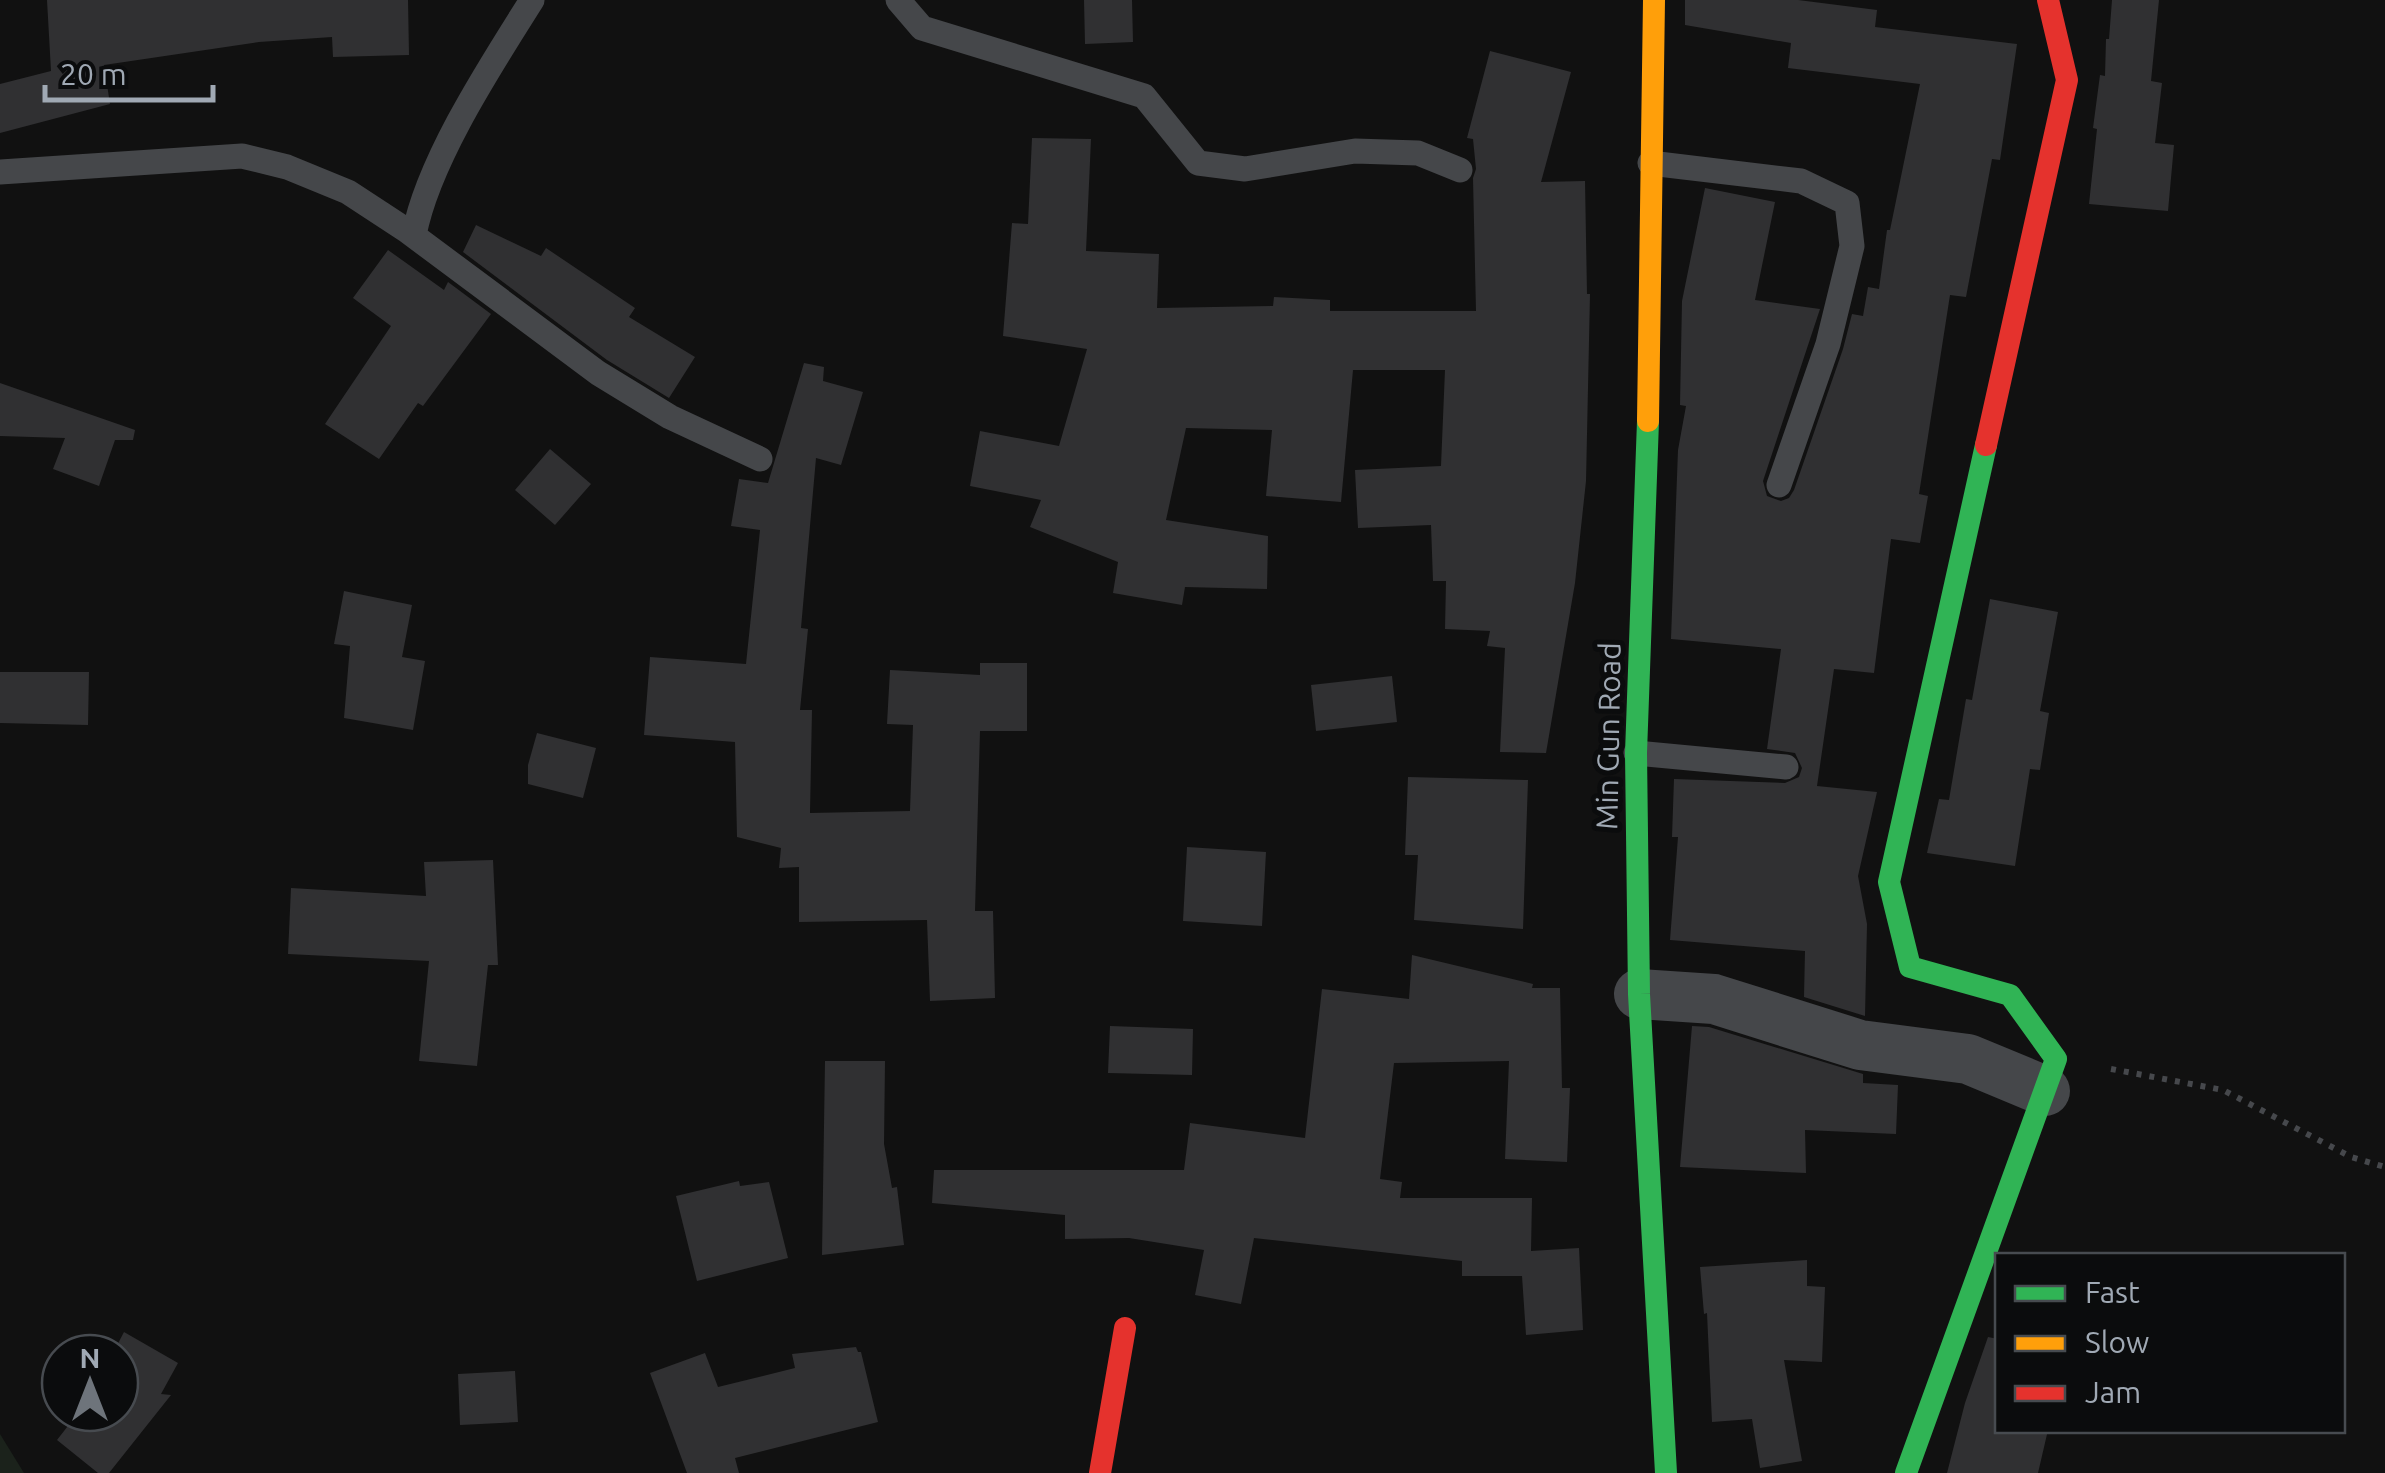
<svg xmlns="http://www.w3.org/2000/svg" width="2385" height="1473" viewBox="0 0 2385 1473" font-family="Ubuntu,sans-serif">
  <rect width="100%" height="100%" fill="#111"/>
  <path fill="#1b221b" d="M0 1434 24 1473H0Z"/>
  <path fill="#303032" d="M47 0H408L409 55 333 57 332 37 259 42 104 65 110 104 0 133V84L51 71Z
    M1084 0H1132L1133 42 1085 44Z
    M1685 0H1798L1877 10 1875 27 2017 44 2000 160 1992 159 1966 297 1950 295 1919 494 1928 496 1920 543 1891 539 1874 673 1834 669 1817 786 1877 792 1858 876 1867 924 1865 1016 1804 997 1805 951 1670 940 1678 837H1672L1674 779 1785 783 1799 777 1802 768 1795 753 1767 749 1781 649 1671 639 1678 450 1686 406 1680 405 1682 301 1705 188 1775 202 1755 300 1820 309 1763 481 1767 496 1781 501 1789 498 1794 490 1843 349 1852 314 1863 316 1868 287 1879 289 1887 230H1890L1920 84 1788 68 1791 43 1685 25Z
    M2112 0H2159L2151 81 2162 83 2155 143 2174 145 2168 211 2089 204 2097 129 2093 128 2100 75 2105 76 2106 39H2109Z
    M1490 51 1571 72 1541 182 1585 181 1587 294H1590L1586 481 1575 583 1546 753 1500 752 1505 648 1487 646 1490 631 1445 629 1446 581H1433L1431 525 1358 528 1355 470 1441 466 1445 370H1353L1341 502 1266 496 1272 430 1186 428 1166 520 1268 536 1267 589 1185 587 1182 605 1113 593 1118 562 1030 527 1041 500 970 486 980 431 1059 446 1087 349 1003 336 1012 223 1028 224 1032 138 1091 139 1086 251 1159 254 1157 308 1273 306 1274 297 1330 300V311H1476L1473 178 1476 169 1473 139 1467 138Z
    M476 225 541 256 546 248 635 308 629 317 695 357 669 398 607 360 463 252Z
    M388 250 444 290 448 282 491 314 423 406 418 403 379 459 325 424 391 326 353 298Z
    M804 363 824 367 823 381 863 392 841 465 816 458 801 628 808 629 800 710H812L810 813 910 811 913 725 887 724 890 670 980 675V663H1027V731H980L975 911H993L995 998 930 1001 927 920 799 922V867L779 868 781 848 737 837 735 742 644 735 650 657 746 664 760 530 731 526 739 479 768 483Z
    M0 383 135 430 133 440H115L99 486 53 469 65 438 0 436Z
    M550 449 591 484 555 525 515 490Z
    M344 591 412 605 402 657 425 661 413 730 344 718 350 646 334 644Z
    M1990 599 2058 612 2040 711 2049 713 2040 770 2030 769 2015 866 1927 853 1939 799 1949 800 1966 699 1972 700Z
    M0 672H89L88 725 0 723Z
    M1392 676 1397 722 1316 731 1311 685Z
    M537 733 596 748 583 798 528 784V765Z
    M1408 777 1528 780 1523 929 1414 920 1418 855H1405Z
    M1187 847 1266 852 1262 926 1183 921Z
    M493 860 498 965H488L477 1066 419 1061 429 961 288 954 291 888 426 896 424 862Z
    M1412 955 1533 984 1532 988H1560L1562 1088H1570L1567 1162 1505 1159 1509 1061 1394 1063 1380 1179 1402 1182 1400 1198H1532L1531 1251 1579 1248 1583 1330 1526 1335 1522 1276H1462V1261L1254 1238 1241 1304 1195 1295 1204 1250 1129 1238 1065 1239V1215L932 1203 934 1170H1184L1190 1123 1305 1138 1322 989 1409 999Z
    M1110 1026 1193 1029 1192 1075 1108 1073Z
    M1692 1026 1709 1027 1863 1074V1083L1898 1085 1896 1134 1805 1130 1806 1173 1680 1167Z
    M825 1061H885L884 1144 892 1188 897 1187 904 1245 822 1255Z
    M739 1181 740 1186 769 1182 788 1258 697 1281 676 1196Z
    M1807 1260V1286L1825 1287 1822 1362 1784 1360 1802 1461 1760 1468 1752 1419 1712 1422 1707 1313 1704 1314 1700 1267Z
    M124 1332 178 1363 161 1394 171 1395 109 1473H98L57 1440 78 1413H120V1353H113Z
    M1988 1337 1998 1339V1430H2048L2038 1473H1947L1965 1403Z
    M856 1347 858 1352H861L878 1422 735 1458 739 1473H687L650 1373 705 1353 718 1387 795 1368 792 1354Z
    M515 1371 518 1422 460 1425 458 1374Z"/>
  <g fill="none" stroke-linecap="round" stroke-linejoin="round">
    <path stroke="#46484c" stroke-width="6" stroke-dasharray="5 8" stroke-linecap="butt" d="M2111 1069 2223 1090 2351 1157 2385 1167"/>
    <path stroke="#45474a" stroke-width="25" d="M898 0 922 28 1144 96 1198 163 1245 169 1355 151 1418 153 1460 170
      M1650 163 1801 181 1847 203 1852 246 1828 344 1779 485
      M0 172 242 156 287 167 348 192 406 230 598 373 670 417 760 459
      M414 235C428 161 491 65 532 0
      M1636 753 1786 767"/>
    <path stroke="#45474a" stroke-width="50" d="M1639 994 1714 999 1860 1045 1968 1059 2045 1091"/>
    <path stroke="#30b455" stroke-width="22" d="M1648 421 1636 753 1639 994 1666 1473
      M1906 1473 2056 1059 2010 995 1910 967 1889 882 1986 445"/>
    <path stroke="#ff9f0a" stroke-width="22" d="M1648 421 1654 0"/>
    <path stroke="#e5322d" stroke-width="22" d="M1986 445 2067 80 2048 0
      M1100 1473 1125 1328"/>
  </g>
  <g text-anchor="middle" stroke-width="10" stroke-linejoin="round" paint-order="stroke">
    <g font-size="30" fill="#a0a9b4" stroke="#0b0c0d">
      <text transform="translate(1609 736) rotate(-89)" y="10">Min Gun Road</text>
    </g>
  </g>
  <rect x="1995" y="1253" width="350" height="180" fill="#0b0c0d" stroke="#474b50" stroke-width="2.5"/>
  <rect x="2015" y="1286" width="50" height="15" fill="#30b455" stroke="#474b50" stroke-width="2.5"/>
  <text x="2085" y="1303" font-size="30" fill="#a0a9b4">Fast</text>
  <rect x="2015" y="1336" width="50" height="15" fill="#ff9f0a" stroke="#474b50" stroke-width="2.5"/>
  <text x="2085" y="1353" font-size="30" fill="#a0a9b4">Slow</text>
  <rect x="2015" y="1386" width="50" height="15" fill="#e5322d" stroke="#474b50" stroke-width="2.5"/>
  <text x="2085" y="1403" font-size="30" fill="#a0a9b4">Jam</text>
  <g transform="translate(90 1383)"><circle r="48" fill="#0b0c0d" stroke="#474b50" stroke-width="2.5"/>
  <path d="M0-8L18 38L0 25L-18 38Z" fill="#6e747b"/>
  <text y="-15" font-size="28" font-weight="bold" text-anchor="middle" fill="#a0a9b4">N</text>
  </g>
  <path d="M45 85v15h168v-15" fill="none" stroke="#a0a9b4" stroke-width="5"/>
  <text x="60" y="85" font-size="30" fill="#a0a9b4" stroke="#0b0c0d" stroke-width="8" paint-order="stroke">20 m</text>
</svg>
